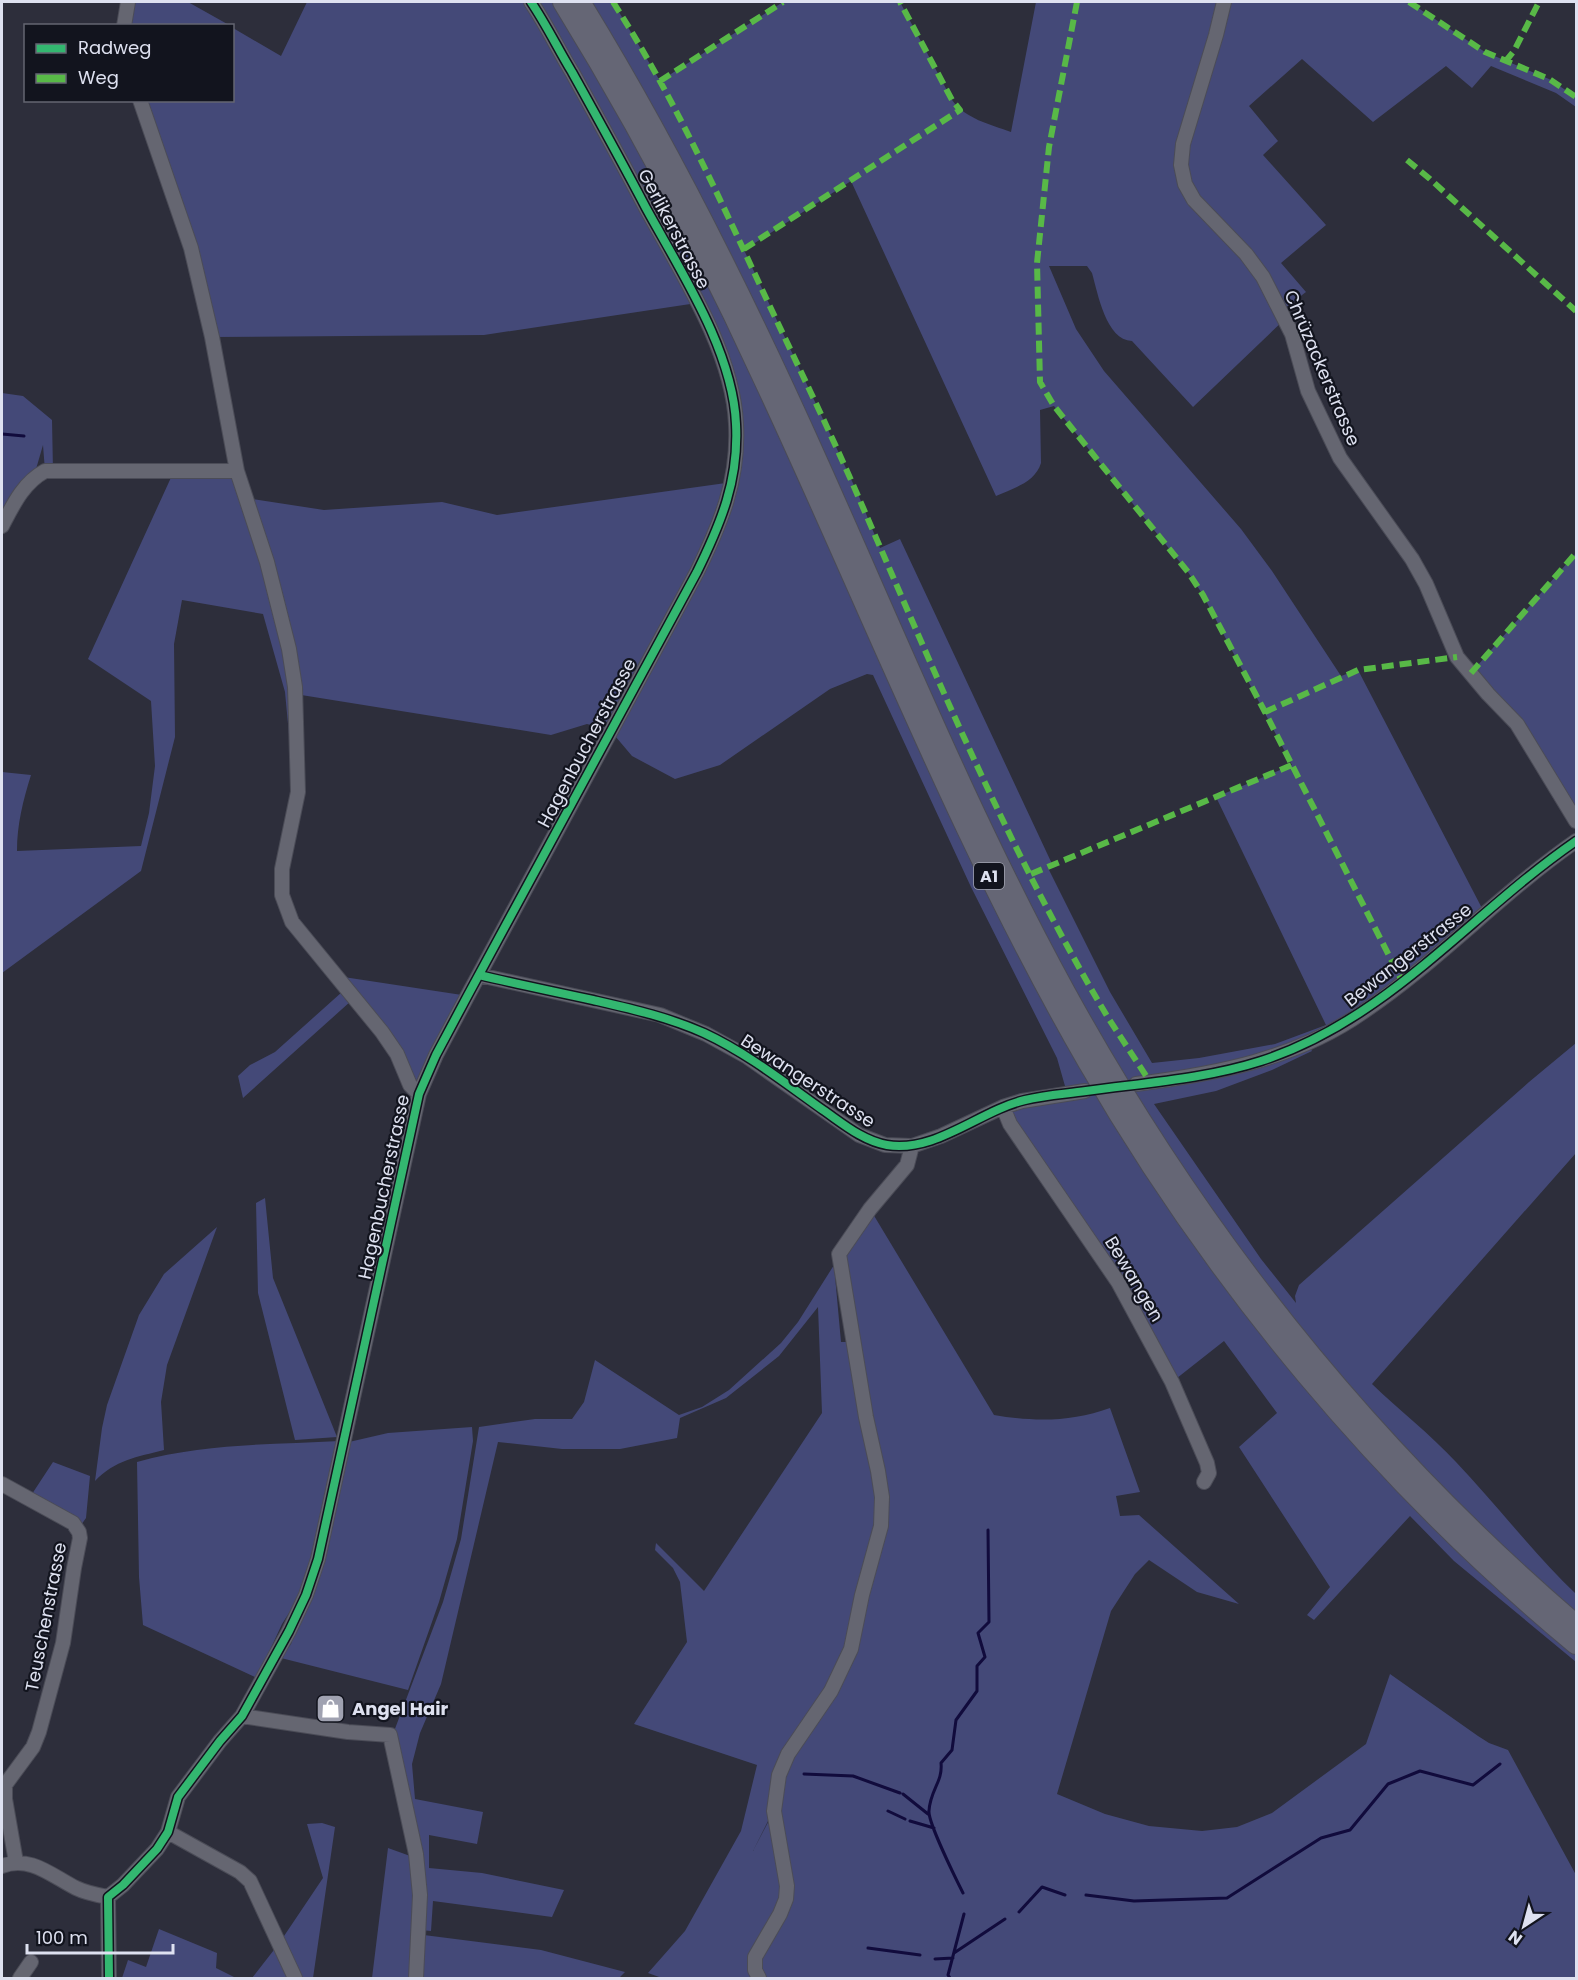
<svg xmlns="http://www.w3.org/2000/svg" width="1578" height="1980" viewBox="0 0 1578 1980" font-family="Poppins,sans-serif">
  <rect width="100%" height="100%" fill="#2d2e3b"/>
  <path fill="#444978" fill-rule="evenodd" d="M128 2H188L229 25 124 26Z
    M307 2H613L660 81 783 2H900L952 100C966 119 989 124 1011 132L1036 2H1409L1485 52 1549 79 1576 97V107L1556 93 1491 66 1472 88 1446 66 1373 122 1302 59 1249 106 1278 141 1263 155 1326 225 1281 263 1306 292 1281 311 1285 319 1193 407 1132 341C1106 340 1098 294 1092 273L1087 266H1049L1076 329 1104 371 1241 529 1272 571 1341 676 1358 670 1485 914 1403 983 1308 1043 1312 1051 1272 1070 1216 1091 1154 1104 1261 1259 1296 1303 1295 1296 1299 1285 1529 1082 1576 1043V1153L1372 1384C1399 1410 1430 1434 1456 1462 1497 1505 1533 1553 1576 1594V1662L1454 1561 1410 1516 1314 1620 1307 1615 1330 1587 1239 1447 1277 1413 1224 1341 1172 1382 1003 1107 1067 1093 1057 1058 971 887 873 675 867 674 830 689 720 765 675 779 632 756 610 730 587 724 551 735 295 694 291 689 293 777 285 692 263 614 182 600 174 644 175 737 141 871 2 973V772L31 775C23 801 17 824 17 851L141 846 149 813 155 766 151 701 88 659 174 471H237L245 498 324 510 442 502 497 515 733 482 732 390 697 303 484 335 212 337 140 101 232 100 233 28 281 56ZM851 181 996 496C1013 488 1035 483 1041 463L1040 410 1054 406 1188 572 1203 595 1292 765 1216 797 1326 1025 1275 1044 1199 1058 1152 1063 1110 992 1048 868 1053 866 900 539 880 548 858 494 744 250Z
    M2 393 23 396 52 420 53 471H45L43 445 34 476 2 520Z
    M1576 553V821L1517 724 1471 673Z
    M337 976 462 995 419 1081 413 1083Z
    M342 992 351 1001 243 1098 238 1076 250 1065 275 1052Z
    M265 1198 273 1278 337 1437 295 1440 258 1293 256 1203Z
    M870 1209 994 1415C1034 1422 1072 1422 1110 1408L1140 1492 1116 1496 1120 1516 1139 1515 1239 1604 1197 1592 1149 1560 1135 1574 1111 1611 1057 1794 1105 1814 1149 1826 1202 1831 1237 1827 1272 1813 1366 1744 1390 1674 1478 1736 1489 1743 1508 1750 1576 1875V1978H662L648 1973 685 1931 741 1831 757 1765 634 1724 687 1642 680 1582 673 1568 655 1550 656 1543 704 1591 822 1413 818 1307 779 1356 726 1398 680 1418 677 1438 620 1449H562L498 1442 441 1684 420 1733 412 1764 415 1799 483 1812 477 1844 429 1835V1868L482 1873 564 1890 552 1917 433 1901 431 1931 421 1930C420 1866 409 1807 392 1746L393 1734 443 1602 461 1539 479 1427 535 1419H572L584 1402 595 1360 679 1415 702 1407 729 1390 781 1343 798 1322 834 1265 841 1342H848L854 1374H861L855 1351 839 1254ZM806 1723 808 1726 788 1754 779 1775 774 1811 753 1851 772 1813 778 1773 787 1747Z
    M217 1227 167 1365 161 1402 164 1450C137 1457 115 1460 95 1481L102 1428 107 1405 139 1315 164 1274Z
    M472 1427 473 1441 457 1539 439 1602 408 1690 281 1658 291 1644 299 1619 349 1442 388 1433Z
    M340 1441 313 1557 301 1594 282 1624 257 1678 143 1625 139 1577 137 1462C206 1443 270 1445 340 1441Z
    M53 1462 90 1476 86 1518 81 1525 30 1497Z
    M322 1823 335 1827 313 1978H299L282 1939 323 1878 307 1824Z
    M388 1848 413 1857 416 1934 541 1950 625 1972 619 1978H372Z
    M159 1929 217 1953 216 1968 236 1978H122L128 1960 146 1967Z
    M277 1946 292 1978H252Z"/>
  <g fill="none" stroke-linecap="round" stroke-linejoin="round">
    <path stroke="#110b3c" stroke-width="3" d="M2 434 24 436
      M804 1774 853 1776 900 1793
      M903 1794 928 1814
      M888 1811 905 1819
      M910 1821 934 1828
      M963 1893C956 1879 928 1822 929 1811 930 1790 943 1782 941 1763L952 1750 956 1720 977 1691V1666L985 1657 978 1633 989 1622 988 1530
      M1086 1895 1134 1901 1227 1898 1321 1838 1350 1830 1388 1784 1420 1771 1473 1785 1500 1764
      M1019 1912 1042 1887 1065 1895
      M868 1948 920 1955
      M954 1953 1005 1919
      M935 1959 953 1958
      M950 1978 948 1975 964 1914"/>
    <defs>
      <path id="minor" d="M1224 2 1216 35 1183 144 1181 165 1185 184 1194 200 1246 254 1263 277 1292 334 1308 391 1340 458 1412 559 1426 584 1457 657 1488 694 1517 724 1576 821
        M124 26 128 2
        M140 100 191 248 212 337 237 471 267 562 289 649 295 687 298 792 282 869V895L292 922 382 1032 397 1054 410 1085 419 1094
        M2 526C13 505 23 483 45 471H237
        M479 975 660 1015 706 1034 746 1056 859 1135 885 1145 912 1146 941 1136 1003 1107 1022 1101 1085 1091
        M1136 1084C1216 1074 1296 1059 1363 1012 1439 961 1501 893 1576 841
        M1003 1107 1010 1124 1118 1282 1172 1382 1207 1463 1209 1473 1204 1482
        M2 1484 73 1523 79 1532 80 1538 74 1568 63 1643 39 1732 33 1747 5 1785V1799L16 1862
        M242 1716 348 1732 390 1735 416 1854 420 1895 416 1978
        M168 1832 240 1872 250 1881 295 1978
        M2 1866C30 1855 52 1876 76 1888 86 1893 97 1895 108 1897
        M108 1897 123 1885 157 1849 168 1832 178 1797 220 1741 242 1716 289 1631 306 1595 318 1559 419 1094 436 1055 468 995 697 572C721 523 739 480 736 424 733 351 681 272 646 208 622 162 597 117 572 72 558 49 546 24 531 2
        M108 1897 109 1978
        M20 1978 31 1962
        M759 1978 755 1970V1957L780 1914 786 1899 787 1886 774 1811 779 1775 788 1754 831 1691 851 1649 862 1595 881 1526 882 1497 878 1471 866 1417 839 1254 870 1209 907 1165 912 1146"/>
      <path id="highway" d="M563 2C638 124 705 251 765 382 871 609 962 844 1088 1062 1215 1282 1381 1482 1576 1644
        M580 2C671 150 748 306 819 465 898 641 971 820 1064 990 1196 1231 1367 1446 1576 1625"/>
    </defs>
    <use href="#minor" stroke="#4b4c57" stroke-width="16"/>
    <use href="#highway" stroke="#4b4c57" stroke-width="22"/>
    <use href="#minor" stroke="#656671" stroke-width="14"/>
    <use href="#highway" stroke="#656675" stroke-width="20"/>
    <path stroke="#58b947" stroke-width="6" stroke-dasharray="12 6" stroke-linecap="butt" d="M613 2C673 95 719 197 766 298 797 364 829 429 858 496 934 671 1009 851 1107 1016 1121 1038 1136 1060 1150 1082
      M1077 2 1049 147 1037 263 1040 382 1054 406 1188 572 1203 595 1265 712 1403 983
      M1409 2 1485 52 1549 79 1576 97
      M1505 62 1514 51 1539 2
      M660 81 783 2
      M1407 160 1430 179 1576 311
      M744 249 960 110 952 100 900 2
      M1471 673 1576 553
      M1265 712 1358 670 1457 657
      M1031 874 1292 765"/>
    <defs>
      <path id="cycleway" d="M479 975C517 984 555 992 593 1000 632 1009 668 1017 704 1033 747 1053 785 1083 823 1110 842 1123 863 1141 887 1145 936 1153 979 1111 1025 1100 1045 1095 1065 1094 1086 1091 1143 1083 1205 1079 1261 1061 1388 1020 1470 914 1576 841
        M109 1978 108 1897 123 1885 157 1849 168 1832 178 1797 220 1741 242 1716 289 1631 306 1595 318 1559 419 1094 436 1055 468 995 697 572C721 523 739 480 736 424 733 351 681 272 646 208 622 162 597 117 572 72 558 49 546 24 531 2"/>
    </defs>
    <use href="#cycleway" stroke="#12141e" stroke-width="11"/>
    <use href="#cycleway" stroke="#33b770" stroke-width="8"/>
  </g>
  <defs>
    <symbol id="shop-square" viewBox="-11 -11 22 22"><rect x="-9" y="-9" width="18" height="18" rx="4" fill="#a0a2b1" stroke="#12141e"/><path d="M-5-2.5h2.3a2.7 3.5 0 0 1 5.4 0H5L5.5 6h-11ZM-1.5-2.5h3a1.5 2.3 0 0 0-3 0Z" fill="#fff"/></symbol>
  </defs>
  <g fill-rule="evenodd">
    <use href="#shop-square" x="314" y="1692" width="33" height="33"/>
  </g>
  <g text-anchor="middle" stroke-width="4.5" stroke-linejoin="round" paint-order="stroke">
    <rect fill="#12141e" stroke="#a1a4b1" stroke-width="1.5" x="974" y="863" width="30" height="26" rx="4.5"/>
    <g font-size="16" font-weight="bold" fill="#dee1f0">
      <text x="989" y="882">A1</text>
    </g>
    <g font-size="18" fill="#dee1f0" stroke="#12141e">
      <text transform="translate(674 229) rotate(62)" y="6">Gerlikerstrasse</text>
      <text transform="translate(1322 368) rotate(67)" y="6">Chrüzackerstrasse</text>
      <text transform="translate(587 743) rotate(-62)" y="6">Hagenbucherstrasse</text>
      <text transform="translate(1408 955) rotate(-38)" y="6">Bewangerstrasse</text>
      <text transform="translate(808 1081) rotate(33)" y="6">Bewangerstrasse</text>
      <text transform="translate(384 1187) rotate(-78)" y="6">Hagenbucherstrasse</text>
      <text transform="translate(1134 1279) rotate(59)" y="6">Bewangen</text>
      <text transform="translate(46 1617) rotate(-79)" y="6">Teuschenstrasse</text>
    </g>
    <g font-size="18" font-weight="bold" fill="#dee1f0" stroke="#12141e" text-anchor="start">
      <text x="352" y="1715">Angel Hair</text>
    </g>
  </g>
  <rect width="1578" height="1980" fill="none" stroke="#dee1f0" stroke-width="6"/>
  <rect x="24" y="24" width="210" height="78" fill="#12141e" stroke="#646672" stroke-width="1.5"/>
  <rect x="36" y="44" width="30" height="9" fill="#33b770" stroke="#646672" stroke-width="1.5"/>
  <text x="78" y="54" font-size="18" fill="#dee1f0">Radweg</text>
  <rect x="36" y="74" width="30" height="9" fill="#58b947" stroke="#646672" stroke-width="1.5"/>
  <text x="78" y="84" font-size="18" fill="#dee1f0">Weg</text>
  <g transform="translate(1524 1926) rotate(216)" stroke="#12141e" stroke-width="4.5" paint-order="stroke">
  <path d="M0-4.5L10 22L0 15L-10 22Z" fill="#dee1f0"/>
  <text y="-9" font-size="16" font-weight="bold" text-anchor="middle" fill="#dee1f0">N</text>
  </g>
  <path d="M27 1944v9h146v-9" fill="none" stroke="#dee1f0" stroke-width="3"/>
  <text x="36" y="1944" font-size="18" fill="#dee1f0" stroke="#12141e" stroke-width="4.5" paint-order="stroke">100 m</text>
</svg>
